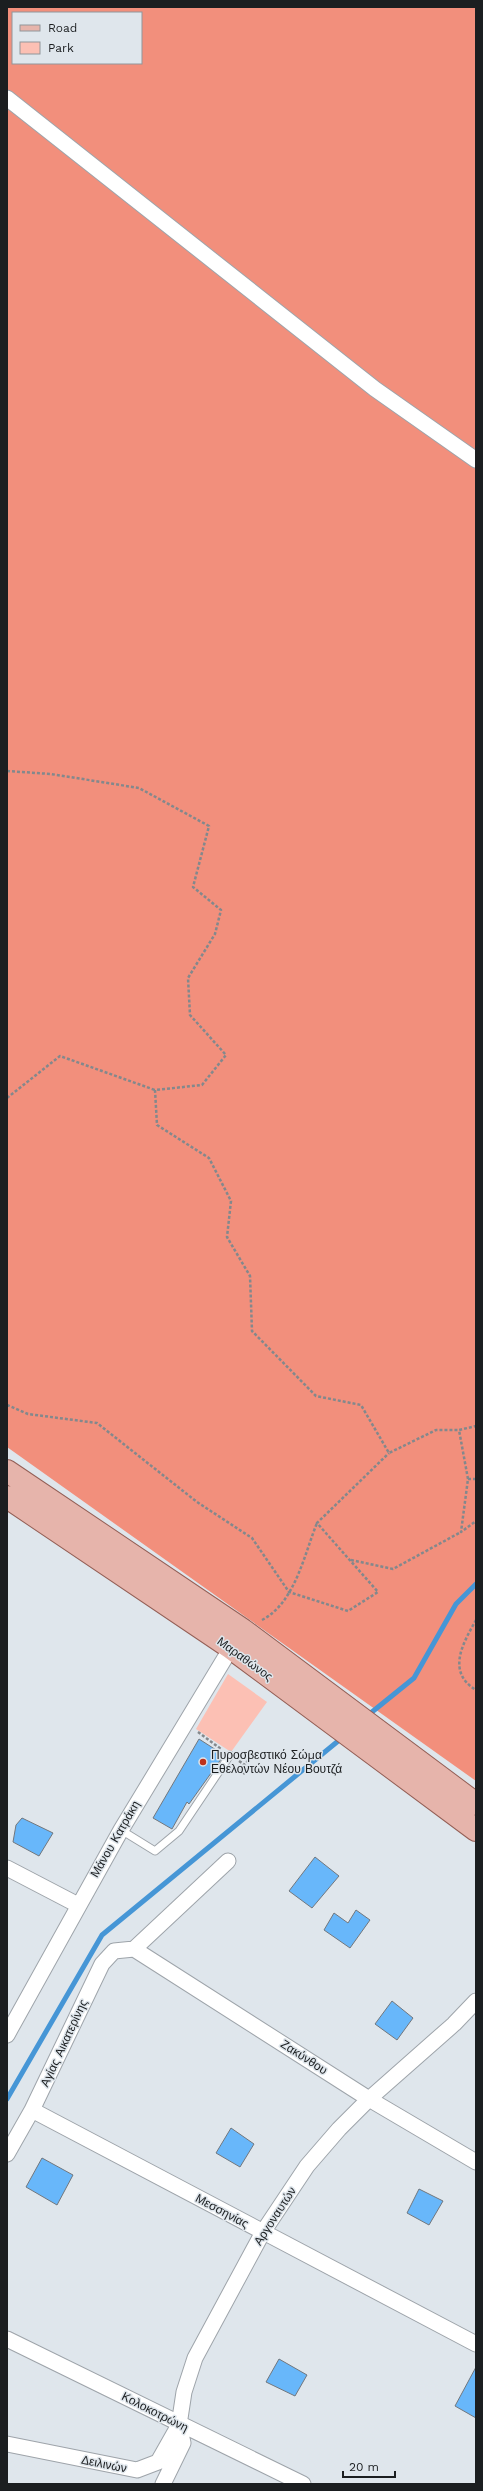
<svg xmlns="http://www.w3.org/2000/svg" width="483" height="2491" viewBox="0 0 483 2491" font-family="'Work Sans',sans-serif">
  <rect width="100%" height="100%" fill="#dfe6ec"/>
  <path fill="#fcc0b4" d="M228 1674 267 1702 231 1752 196 1729Z"/>
  <path fill="#f28f7c" fill-rule="evenodd" d="M7 7H476V1781L7 1447ZM13 13H141V63H13Z"/>
  <g fill="none" stroke-linecap="round" stroke-linejoin="round">
    <path stroke="#4696d6" stroke-width="5" d="M367 1716 414 1678 456 1604 476 1584
      M7 2099 102 1935 343 1737"/>
  </g>
  <path fill="#68b7fa" stroke="#72777d" d="M199 1739 224 1755 189 1804 187 1802 172 1829 153 1818Z
    M22 1818 53 1833 39 1856 13 1842 16 1825Z
    M315 1857 339 1876 312 1908 289 1891Z
    M356 1910 370 1920 350 1948 324 1930 334 1913 348 1923Z
    M392 2001 413 2018 397 2040 375 2024Z
    M231 2128 254 2144 240 2167 216 2153Z
    M42 2158 73 2175 57 2205 26 2187Z
    M419 2189 443 2201 429 2225 407 2213Z
    M279 2359 307 2375 295 2396 266 2382Z
    M476 2367V2418L455 2406Z"/>
  <g fill="none" stroke-linecap="round" stroke-linejoin="round">
    <defs>
      <path id="service" d="M121 1830 155 1851 179 1831 230 1755"/>
      <path id="minor" d="M7 98 375 389 476 460
        M7 1868 78 1905
        M134 1949 369 2099 476 2162
        M134 1949 228 1861
        M7 2035 121 1830 231 1648
        M32 2110 476 2344
        M7 2154 32 2110 102 1964 114 1951 134 1949
        M7 2339 303 2484
        M7 2444 137 2470 158 2462 179 2425
        M163 2484 183 2443 179 2425 184 2392 195 2358 263 2232 307 2166 339 2129 369 2099 454 2024 476 2001"/>
      <path id="primary" d="M7 1471 243 1630 476 1804
        M7 1497 231 1648 476 1830"/>
    </defs>
    <use href="#service" stroke="#9ea4aa" stroke-width="9"/>
    <use href="#minor" stroke="#9ea4aa" stroke-width="17"/>
    <use href="#primary" stroke="#945f56" stroke-width="24"/>
    <path stroke="#83888c" stroke-width="2.5" stroke-dasharray="3 2" stroke-linecap="butt" d="M7 771 51 774 139 788 209 826 193 887 221 910 215 934 188 978 190 1015 226 1055 202 1085 155 1090 157 1125 209 1158 231 1201 227 1237 250 1276 252 1331 316 1396 361 1405 389 1453 436 1430H459
      M7 1098 60 1056 155 1090
      M7 1405 28 1414 97 1423 197 1502 252 1538 289 1592 348 1611 378 1592 317 1523 389 1453
      M468 1479 459 1430 476 1426
      M476 1479H468L461 1532 476 1521
      M351 1560 393 1569 461 1532
      M262 1620C295 1603 304 1555 317 1523
      M476 1620C463 1643 446 1672 476 1690
      M198 1732 221 1749
      M239 1761 245 1765 249 1759
      M245 1765 241 1771 245 1774"/>
    <use href="#service" stroke="#fff" stroke-width="7"/>
    <use href="#minor" stroke="#fff" stroke-width="15"/>
    <use href="#primary" stroke="#e6b4ab" stroke-width="22"/>
  </g>
  <circle fill="#be321d" stroke="#dfe6ec" stroke-width="1.5" cx="203" cy="1762" r="4"/>
  <g text-anchor="middle" stroke-width="3" stroke-linejoin="round" paint-order="stroke">
    <g font-size="12" fill="#1b1e20" stroke="#dfe6ec">
      <text transform="translate(245 1659) rotate(36)" y="4">Μαραθώνος</text>
      <text transform="translate(115 1839) rotate(-60)" y="4">Μάνου Κατράκη</text>
      <text transform="translate(64 2043) rotate(-65)" y="4">Αγίας Αικατερίνης</text>
      <text transform="translate(304 2057) rotate(33)" y="4">Ζακύνθου</text>
      <text transform="translate(222 2211) rotate(28)" y="4">Μεσσηνίας</text>
      <text transform="translate(275 2216) rotate(-57)" y="4">Αργοναυτών</text>
      <text transform="translate(155 2412) rotate(27)" y="4">Κολοκοτρώνη</text>
      <text transform="translate(104 2464) rotate(11)" y="4">Δειλινών</text>
    </g>
    <g font-size="12" fill="#1b1e20" stroke="#dfe6ec" text-anchor="start">
      <text x="211" y="1759">Πυροσβεστικό Σώμα<tspan x="211" dy="14">Εθελοντών Νέου Βουτζά</tspan></text>
    </g>
  </g>
  <rect width="483" height="2491" fill="none" stroke="#1b1e20" stroke-width="16"/>
  <rect x="12" y="12" width="130" height="52" fill="#dfe6ec" stroke="#91969a"/>
  <rect x="20" y="25" width="20" height="6" fill="#e6b4ab" stroke="#91969a"/>
  <text x="48" y="32" font-size="12" fill="#1b1e20">Road</text>
  <rect x="20" y="42" width="20" height="12" fill="#fcc0b4" stroke="#91969a"/>
  <text x="48" y="52" font-size="12" fill="#1b1e20">Park</text>
  <path d="M343 2471v6h52v-6" fill="none" stroke="#1b1e20" stroke-width="2"/>
  <text x="349" y="2471" font-size="12" fill="#1b1e20" stroke="#dfe6ec" stroke-width="3" paint-order="stroke">20 m</text>
</svg>
